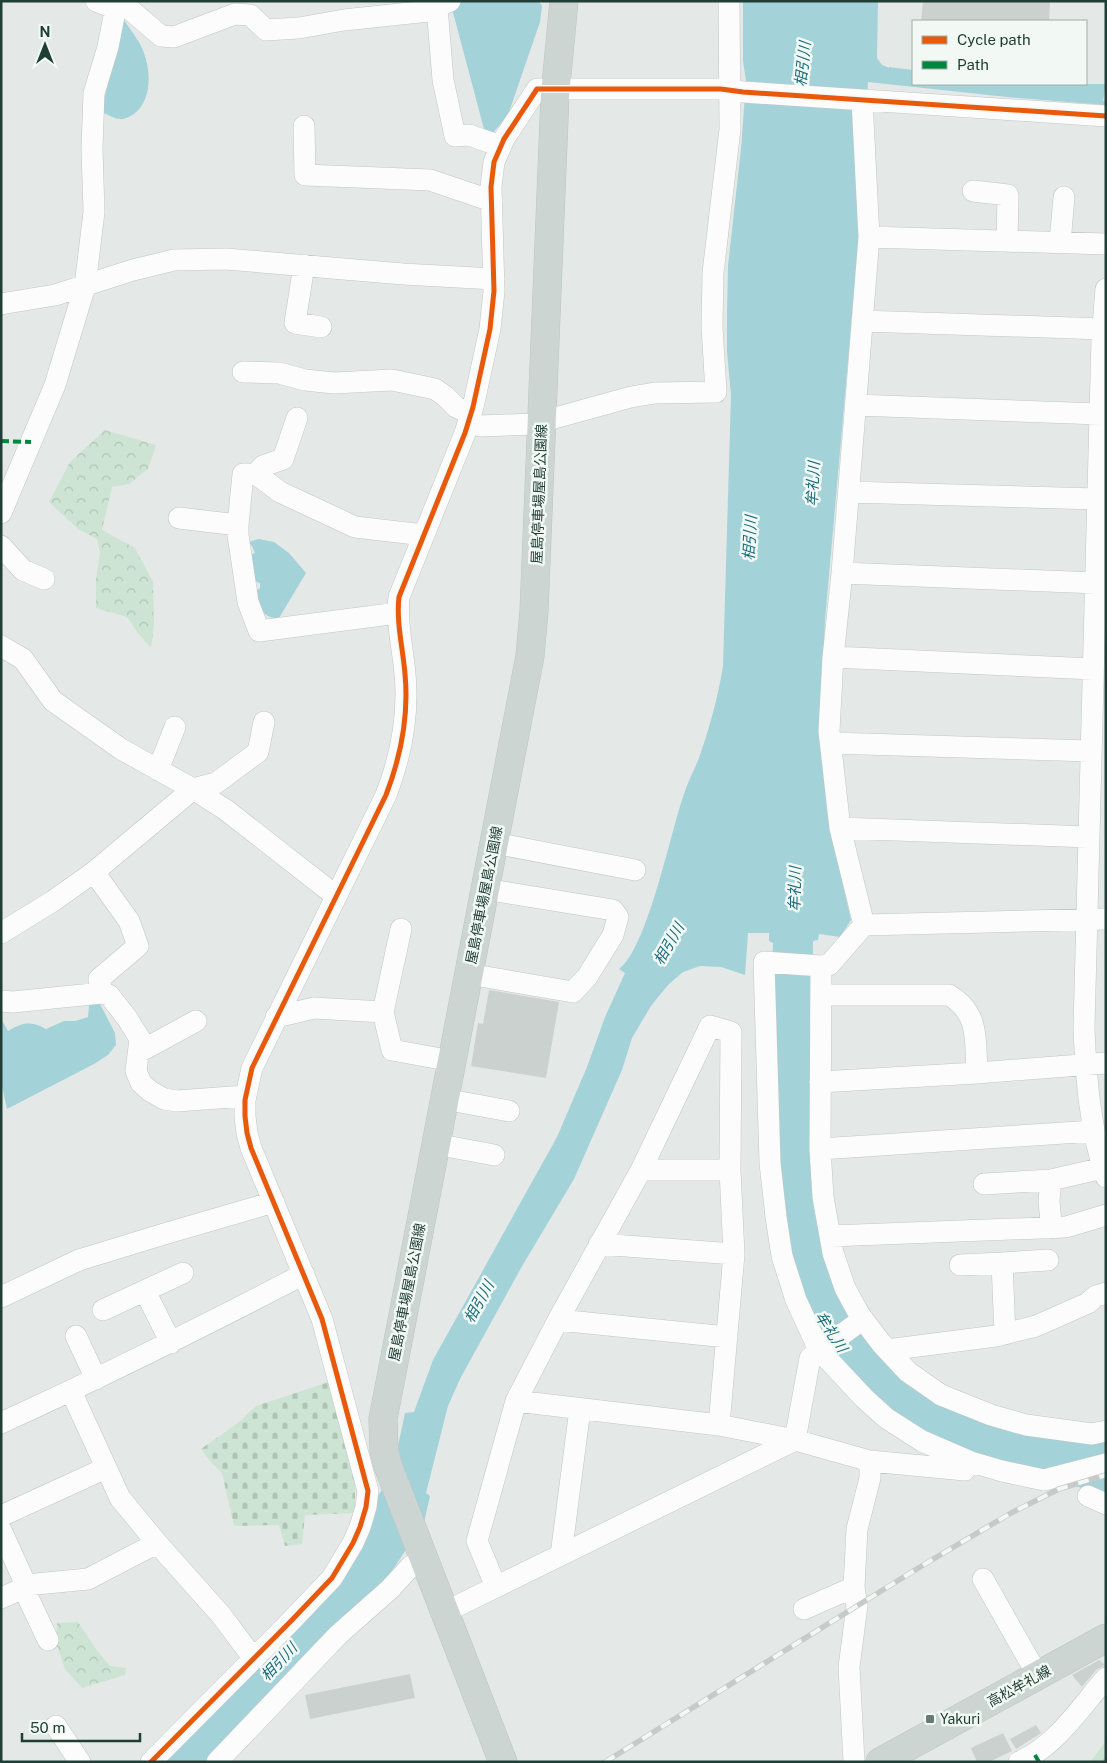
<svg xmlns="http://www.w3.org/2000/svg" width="1107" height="1763" viewBox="0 0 1107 1763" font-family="'Public Sans','Noto Sans JP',sans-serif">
  <defs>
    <pattern id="forest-crowns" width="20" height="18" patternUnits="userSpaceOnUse" patternTransform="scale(1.25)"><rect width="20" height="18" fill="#cde3d3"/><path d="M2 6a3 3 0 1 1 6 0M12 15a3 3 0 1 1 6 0" fill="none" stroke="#b0c4b6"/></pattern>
    <pattern id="cemetery-stones" width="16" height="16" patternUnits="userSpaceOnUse" patternTransform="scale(1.25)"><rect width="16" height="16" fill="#cde3d3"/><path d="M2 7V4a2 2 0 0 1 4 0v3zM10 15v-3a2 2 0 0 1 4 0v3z" fill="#b0c4b6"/></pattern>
  </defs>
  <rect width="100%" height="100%" fill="#e4e9e7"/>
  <path fill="url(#forest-crowns)" d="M105 430 156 445 148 469 129 484 112 487 102 530 135 548 153 582 154 625 151 648 137 632 127 617 96 608V579L100 552 97 539 78 529 49 502 70 462Z
    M78 1622 95 1648 110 1666 126 1668 125 1675 82 1688 65 1669 56 1643 57 1623Z
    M1106 1741V1762H1090Z"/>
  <path fill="url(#cemetery-stones)" d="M329 1382 355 1471V1513L305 1515 302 1544 285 1546 279 1525 234 1526 222 1473 210 1461 201 1449 238 1423 256 1406Z"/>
  <path fill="#a4d2d9" d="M463 1H539L542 6 540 22 508 115 491 135 484 129 451 5Z
    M743 1H878L877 58 882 65 889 68V67L913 70V84H1106L1103 101H1106L1105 105 1007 97 868 82 859 238 825 620 820 742 828 820 851 920 840 937 819 934 818 940 813 941 811 1132 824 1255 929 1392 1106 1437V1498L1087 1490 1042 1474 937 1442 866 1393 815 1327 784 1242 772 968 773 943 769 941V933H748L745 975 721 967 700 966 683 972 668 985 651 1006 632 1038 622 1070 574 1179 521 1268 460 1379 448 1406 426 1493 430 1496 424 1522 394 1568 374 1592 209 1762H162L346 1573 372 1504 382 1490 398 1446 405 1413 414 1412 433 1360 557 1137 587 1067 605 1017 625 973 619 969C648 948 671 829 685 791 689 779 696 767 700 755 710 726 718 697 723 666L731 395 727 352V314L728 266 741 149 746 81 743 61Z
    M124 20C131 31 140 41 144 53 151 72 152 100 134 114 130 116 125 120 120 119 114 119 107 114 102 112 107 81 118 52 124 20Z
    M259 539 274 542 289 553 306 573 279 618C262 619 258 605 256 591L260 588V583L254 581 249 555 255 553 252 546 248 542Z
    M88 1000 100 1004 115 1033 116 1045 108 1055 94 1064 7 1109 1 1081 2 1020 8 1031C23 1022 31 1021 46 1029L64 1021H75L88 1017 89 1006Z"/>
  <path fill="#cbd1ce" d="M923 1H1050L1049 21H921Z
    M489 990 559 1002 546 1078 471 1066 478 1023 483 1024Z
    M1099 1660 1105 1665 1096 1670 1082 1687 1072 1675Z
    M410 1674 415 1698 310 1719 305 1695Z
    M1036 1725 1041 1733 1016 1749 1010 1739Z
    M1003 1733 1012 1751 989 1762H977L971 1748Z"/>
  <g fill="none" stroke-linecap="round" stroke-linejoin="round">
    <defs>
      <path id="minor" d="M96 1 116 9
        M120 1 161 36 174 37 235 14 250 15 266 30 299 28 344 20 429 11 450 1
        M437 7 443 80 455 136 469 135 500 146
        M862 100 869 237 842 573 833 657 829 731 840 828 864 925 829 965 821 966 820 1149 823 1197 833 1253 845 1288 859 1314 881 1343 908 1372 941 1395 991 1415 1026 1425 1092 1434 1106 1431
        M304 126 305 175 430 180 492 201
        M973 191 1008 195 1007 241
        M869 237 1106 244
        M1060 243 1064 197
        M304 265 295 323 321 327
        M1106 289 1102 338 1084 1028C1086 1079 1090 1129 1106 1177
        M1 304 55 295 133 270 174 260 226 259 403 274 494 279
        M862 321 1103 329
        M243 372 279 373 305 380 334 383 392 380 435 389 445 396 456 407 471 414
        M856 405 1100 414
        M469 422 480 426 533 424 631 397 655 393 716 392 712 327 713 273 730 129 729 1
        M256 474 263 466 283 459 297 418
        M849 492 1098 499
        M1 513 55 385 85 286 94 212 92 149 94 93 108 47 117 1
        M179 518 238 525V535L248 602 259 631 398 613
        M238 525 243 474H256L280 492 355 527 424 535
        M1 546 23 570 44 579
        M842 573 1096 583
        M1 646 23 659 53 701 121 749 193 789 226 810 336 896
        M833 657 1093 669
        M831 743 1091 751
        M158 770 175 727
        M840 828 1089 837
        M494 843 635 870
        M94 872 129 921 138 946 99 979 102 993
        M864 925 1106 919
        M1 933 53 901 94 872 193 789 216 783 258 752 264 722
        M821 966 764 962 770 1163 776 1217 782 1256 796 1300 819 1350 864 1398 886 1418 922 1441 971 1462 1002 1471 1044 1480 1106 1464
        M468 974 573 992 587 977 613 935 618 917 613 910 485 889
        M821 995H949C980 1013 975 1041 977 1073L1106 1063
        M1 1001 13 1002 102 993 109 995 127 1018 140 1039 136 1071 141 1083 150 1091 164 1099 177 1101 245 1096
        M383 1012 401 929
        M276 1017 314 1008 383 1012 392 1050 452 1061
        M139 1052 196 1021
        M820 1082 977 1073
        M444 1099 509 1111
        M435 1144 494 1155
        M820 1149 1094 1131
        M641 1170H730
        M984 1184 1051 1180 1103 1168
        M1048 1228 1051 1223 1049 1201 1051 1180
        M830 1236 1066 1227 1106 1215
        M599 1244 734 1254
        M1002 1263 1048 1260
        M960 1265 1002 1263 1005 1334
        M145 1291 171 1343
        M1 1297 79 1260 164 1234 274 1202
        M103 1310 183 1273
        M558 1320 727 1337
        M76 1336 96 1379
        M887 1350 996 1336 1036 1326 1088 1303 1096 1296 1106 1293
        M71 1391 120 1498 157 1543
        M516 1401 719 1425
        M1 1423C104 1376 204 1326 304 1274
        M1088 1496 1106 1504
        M1 1516 106 1468
        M1 1530 26 1585 88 1579 157 1543 221 1615 254 1659
        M561 1555 580 1409
        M983 1579 1038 1676
        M23 1587 48 1640
        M496 1587 477 1541 516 1401 558 1320 641 1170 710 1026 731 1032 730 1170 734 1254 719 1425 795 1440 870 1461 965 1470 971 1462
        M1 1598 17 1591 26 1585
        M804 1609 854 1587 857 1529 870 1478V1461
        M445 1612 795 1440 810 1358 863 1319
        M56 1726 80 1762
        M151 1762 291 1621 332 1578 353 1543 360 1527 366 1507 368 1491 322 1319 251 1148 247 1133 245 1116V1100L252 1068 386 795C401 756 409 716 405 674 403 649 396 622 399 597L465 433 473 407 490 329 494 291 491 187 494 162 504 139 537 89H721L743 92 1106 116
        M217 1762 338 1635 390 1589 411 1566 425 1561
        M854 1762 849 1667 857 1606 854 1587
        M1019 1762C1056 1746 1080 1708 1106 1678"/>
      <path id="major" d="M503 1762 388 1466 384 1450 383 1419 530 656 534 611 555 95 564 1
        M880 1762 1106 1638"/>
    </defs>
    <use href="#minor" stroke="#c1c6c4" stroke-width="22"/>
    <use href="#major" stroke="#bcc5c3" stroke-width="29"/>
    <use href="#minor" stroke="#fbfcfb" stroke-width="21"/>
    <use href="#major" stroke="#cdd5d3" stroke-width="28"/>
    <defs>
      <path id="rail" d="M605 1762 920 1567 1011 1513 1059 1489 1106 1475"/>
    </defs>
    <use href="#rail" stroke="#c7cac9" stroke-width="5.5"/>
    <use href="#rail" stroke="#f2f9f5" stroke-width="4" stroke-dasharray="11" stroke-linecap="butt"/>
    <path stroke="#00873e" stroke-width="4" stroke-dasharray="8 4" stroke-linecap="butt" d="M1 441 31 442
      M1035 1755 1039 1762"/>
    <defs>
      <path id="cycleway" d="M151 1762 291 1621 332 1578 353 1543 360 1527 366 1507 368 1491 322 1319 251 1148 247 1133 245 1116V1100L252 1068 386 795C401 756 409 716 405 674 403 649 396 622 399 597L465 433 473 407 490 329 494 291 491 187 494 162 504 139 537 89H721L743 92 1106 116"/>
    </defs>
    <use href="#cycleway" stroke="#f2f9f5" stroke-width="8"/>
    <use href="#cycleway" stroke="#e8590c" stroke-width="5"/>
  </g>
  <rect fill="#657a74" stroke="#f2f9f5" stroke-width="2" x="925" y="1714" width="10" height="10" rx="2.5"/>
  <g text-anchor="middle" stroke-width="5" stroke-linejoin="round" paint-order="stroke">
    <g font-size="14" fill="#213e36" stroke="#f2f9f5">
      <text transform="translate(539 494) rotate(-88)" y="5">屋島停車場屋島公園線</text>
      <text transform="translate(484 895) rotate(-79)" y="5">屋島停車場屋島公園線</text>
      <text transform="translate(407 1292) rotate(-79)" y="5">屋島停車場屋島公園線</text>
      <text transform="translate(1019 1686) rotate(-29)" y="5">高松牟礼線</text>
    </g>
    <g font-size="14" fill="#213e36" stroke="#f2f9f5" text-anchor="start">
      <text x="940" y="1724">Yakuri</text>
    </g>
    <g font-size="15" font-style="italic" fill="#1a6c7b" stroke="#f2f9f5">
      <text transform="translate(803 64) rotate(-84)" y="5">相引川</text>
      <text transform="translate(813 484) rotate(-87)" y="5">牟礼川</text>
      <text transform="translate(750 538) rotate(-87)" y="5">相引川</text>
      <text transform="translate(795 889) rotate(-89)" y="5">牟礼川</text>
      <text transform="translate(669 944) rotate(-60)" y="5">相引川</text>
      <text transform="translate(479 1302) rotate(-61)" y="5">相引川</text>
      <text transform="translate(831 1332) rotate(57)" y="5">牟礼川</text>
      <text transform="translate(279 1662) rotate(-47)" y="5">相引川</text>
    </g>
  </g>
  <rect width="1107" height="1763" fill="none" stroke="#213e36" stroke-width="5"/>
  <rect x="912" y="20" width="175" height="65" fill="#f2f9f5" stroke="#9eaea9"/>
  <rect x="922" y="36" width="25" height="8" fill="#e8590c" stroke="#9eaea9"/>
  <text x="957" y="45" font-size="15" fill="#213e36">Cycle path</text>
  <rect x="922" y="61" width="25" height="8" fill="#00873e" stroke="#9eaea9"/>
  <text x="957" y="70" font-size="15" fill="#213e36">Path</text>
  <g transform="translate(45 45)" stroke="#f2f9f5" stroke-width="4" paint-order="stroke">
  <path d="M0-4L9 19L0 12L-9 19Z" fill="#213e36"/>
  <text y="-8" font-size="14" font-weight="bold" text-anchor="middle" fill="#213e36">N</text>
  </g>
  <path d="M22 1733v8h118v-8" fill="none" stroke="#213e36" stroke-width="2.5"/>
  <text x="30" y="1733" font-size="15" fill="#213e36" stroke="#f2f9f5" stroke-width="4" paint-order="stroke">50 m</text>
</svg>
